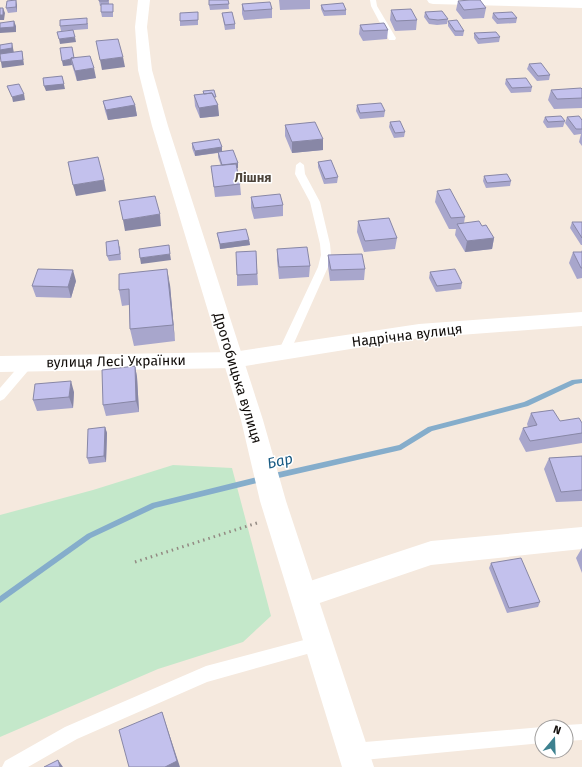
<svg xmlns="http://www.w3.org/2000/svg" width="582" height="767" viewBox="0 0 582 767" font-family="'Fira Sans',sans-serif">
  <rect width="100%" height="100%" fill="#f5e9de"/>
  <path fill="#c4e8ca" d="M173 465 232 468 271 616 243 642 158 669 0 737V515L93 490Z"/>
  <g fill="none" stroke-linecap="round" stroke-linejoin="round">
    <path fill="#85adcb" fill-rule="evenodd" d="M582 379V383L575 384 528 406 432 431 401 450 270 480 268 479 267 477 268 475 270 474 399 445 428 427 524 402 572 380Z
      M261 476 263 477 264 479 263 481 261 482 155 508 91 538 0 603V596L87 534 152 503Z"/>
    <path stroke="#938a83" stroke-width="3" stroke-dasharray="1.5 4" stroke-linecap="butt" d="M135 562 257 523"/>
    <path fill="#fff" fill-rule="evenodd" d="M370 0H376L377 6 396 38 395 40H389L388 38 371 6Z
      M300 162 304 165 305 174 320 202 330 244 331 255 328 267 290 352 288 355 284 356 280 355 278 352 318 267 321 255 320 244 310 202 295 174 296 165Z
      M29 358 33 359 35 362 33 365 4 399 0 401V388L25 359Z
      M319 636 325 639 327 644 325 649 207 682 77 739 28 767H2L5 761 65 727 206 666Z
      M582 724V740L566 741V727H560L566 725Z
      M542 727V743L353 761 347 758 344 752 347 746 353 743Z"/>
    <path fill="#fff" fill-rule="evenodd" d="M427 0H582V8L433 4 429 3Z
      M582 312V326L419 338 233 368 0 372V356L233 352 419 324Z
      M582 527V549L431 565 305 608 295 604 291 595 295 586 431 541Z"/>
    <path fill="#fff" fill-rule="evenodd" d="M138 0H150L147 27 152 70 168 126 263 420 286 501 374 767H342L260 501 241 420 152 126 138 70 135 27Z"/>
  </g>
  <path fill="#a8a6cc" d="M109 0V4H113V17H102L101 12V6H100L99 1Z
    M228 0 229 9 210 10 209 5Z
    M279 0H310V9L280 10Z
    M458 1 486 8 484 18 463 19 456 10Z
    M242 4 272 9V18L244 20 242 14Z
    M17 5V12L8 13 6 8Z
    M321 5 346 10V15L324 16 321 9Z
    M391 10 417 20 416 30 395 31 390 20Z
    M198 12V25L180 26V21Z
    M425 12 448 19 447 24 437 25 429 24 424 17Z
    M222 13 235 24V29L225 30Z
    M493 13 517 18 516 23 497 24 492 18Z
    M448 21 464 31 463 36H455L448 26Z
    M88 23V29L61 31 60 26Z
    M360 25 388 30 387 39 363 41 359 34Z
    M474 33 500 37 499 42 478 44 474 38Z
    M74 58 96 78 77 81 72 65 63 66Z
    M529 64 550 75 549 80 537 81 527 69Z
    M506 79 532 87 531 92 511 93 505 84Z
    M582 89V108L554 109 548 100 551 90Z
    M203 91 217 102 219 116 200 118 195 106 194 95 203 94Z
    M103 101 135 105 137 116 108 120 105 111Z
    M357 105 385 111 384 117 360 119 356 111Z
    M545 117 565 121 563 127 547 128 543 122Z
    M567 117 582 120V146L579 142 581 134 574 135 565 123Z
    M390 122 405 132 404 137 394 138 389 127Z
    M285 125 323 150 292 153 285 136Z
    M192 143 222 147V151L238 163V168H237L240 184 241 195 215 197 211 166H221L218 157V153L195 156 192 148Z
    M318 162 338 177 337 183 324 184 318 167Z
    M484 176 511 181 510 186 486 188 483 181Z
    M437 191 465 217 464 223 482 226 494 238 492 249 465 252 455 235 456 229H449L435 202Z
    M251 197 283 205V216L254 219 251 208Z
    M358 221 397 238 395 249 364 252 357 232Z
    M572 222H582V245H581L570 228Z
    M217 233 249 240 250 245 220 249 218 238Z
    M120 246 121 260 109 261 107 256Z
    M277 249 310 266 309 277 279 279 277 260Z
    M582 250V278L577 279 569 263 573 252H581Z
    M256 251 258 285 237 286V275Z
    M328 255 365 269 364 280 330 281 328 266Z
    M430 272 462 283 461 289 436 292 429 278Z
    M119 274 170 285 175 341 134 346 130 329 129 305 122 306 119 290Z
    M76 281 71 298 36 297 32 286Z
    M135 366 137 377 139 412 106 416 103 405Z
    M74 392 73 408 37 411 33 400Z
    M531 413 560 421 582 423V443L526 452 519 439 523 428 528 427 527 424Z
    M105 427 107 433 106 462 89 464 87 458Z
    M582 456V501L556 502 544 469 549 458Z
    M582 548V573L576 558Z
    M491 563 540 602 538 607 507 613 489 568Z"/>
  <path fill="#8887a6" d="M16 0 17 5V12L16 7Z
    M3 8 5 13 4 20H0V15Z
    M14 21 16 26V32L0 33V28Z
    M75 37 76 42 60 44 59 39Z
    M12 43 14 53 0 55V50Z
    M22 51 24 65 2 68 1 62Z
    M123 57 125 67 102 70 100 60Z
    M71 59 72 65 63 66 62 61Z
    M94 68 96 78 77 81 75 71Z
    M62 76 65 89 46 91 44 86Z
    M24 94 25 100 13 102 12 97Z
    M135 105 137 116 108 120 106 110Z
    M218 105 219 116 200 118 199 108Z
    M323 139V150L292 153V142Z
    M222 147V152L195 156V151Z
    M238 163V168L223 170 222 165Z
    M104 180 106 191 76 196 73 185Z
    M160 214 161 226 125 231 123 220Z
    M494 238 492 249 465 252 467 241Z
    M249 240 250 245 220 249V244Z
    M170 254 171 260 141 264 140 258Z
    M167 269 170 285 175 341 173 325Z
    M73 270 76 281 71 298 68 287Z
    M135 366 137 377 139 412 136 401Z
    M71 381 74 392 73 408 69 397Z
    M105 427 107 433 106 462 104 456Z
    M162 712 180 767H165Z
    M58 760 63 767H60Z"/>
  <path fill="#c3c1ed" stroke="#8887a6" d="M16 0V7L6 8 7 1Z
    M99 0H108V1H99Z
    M209 0H228L229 4 209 5Z
    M470 0H480L486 8 464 10 458 1Z
    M270 2 272 9 244 11 242 4Z
    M343 3 346 10 324 11 321 5Z
    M101 4H113V12H101Z
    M0 8H3V15H0Z
    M411 9 417 20 396 21 391 10Z
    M442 11 448 19 438 20 429 19 425 12Z
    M198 12V20L180 21V13Z
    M232 12 235 24 225 25 222 13Z
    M512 12 517 18 498 19 493 13Z
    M87 18V24L60 26V20Z
    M457 20 464 31H455L448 21Z
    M14 21V27L0 28V23Z
    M384 23 388 30 363 31 360 25Z
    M73 30 75 37 59 39 57 32Z
    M496 32 500 37 479 39 474 33Z
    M118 39 123 57 100 60 96 41Z
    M12 43V48L0 50V45Z
    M72 47 74 58H71V59L62 61 60 48Z
    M22 51 23 60 1 62 0 54Z
    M90 56 94 68 75 71 71 58Z
    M541 63 550 75 538 76 529 64Z
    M62 76 64 84 44 86 43 78Z
    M526 78 532 87 512 88 506 79Z
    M19 84 24 94 12 97 7 86Z
    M581 88 582 89V98L557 99 551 90Z
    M214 90 216 97H214L212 93 204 94 203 91Z
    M212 93 218 105 199 108 194 95Z
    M131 96 135 105 106 110 103 101Z
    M381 103 385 111 360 113 357 105Z
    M561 116 565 121 548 122 545 117Z
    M579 116 582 120V129H576L567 117Z
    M400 121 405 132 395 133 390 122Z
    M315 122 323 139 292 142 285 125Z
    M219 139 222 147 195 151 192 143Z
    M233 150 238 163 222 165 218 152Z
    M98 157 104 180 73 185 68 162Z
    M331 160 338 177 325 179 318 162Z
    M236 164 240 184 214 187 211 166Z
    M507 174 511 181 487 183 484 176Z
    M450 189 465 217 451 218 437 191Z
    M280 194 283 205 254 208 251 197Z
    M155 196 160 214 123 220 119 201Z
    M389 218 397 238 365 241 358 221Z
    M479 221 482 226 486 225 494 238 467 241 457 224Z
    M572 222H582V238Z
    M246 229 249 240 220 244 217 233Z
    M118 240 120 254 107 256 106 242Z
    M169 245 170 254 140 258 139 249Z
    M307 247 310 266 279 267 277 249Z
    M256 251 257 274 237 275 236 252Z
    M573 252H582V268H581Z
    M362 254 365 269 331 270 328 255Z
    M38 269 73 270 68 287 32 286Z
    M167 269 173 325 130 329 129 289 119 290V274Z
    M455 269 462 283 437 286 430 272Z
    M135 366 136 401 103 405 102 370Z
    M71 381 69 397 33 400 35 384Z
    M553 410 560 421 579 418 582 423V433L530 441 523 428 537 425 531 413Z
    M105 427 104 456 87 458 88 429Z
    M582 456V490L561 492 549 458Z
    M521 558 540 602 509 608 491 563Z
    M162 712 177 761 165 767H129L119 730Z
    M58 760 60 767H44Z"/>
  <g text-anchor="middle" stroke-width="3" stroke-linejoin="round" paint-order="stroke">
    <g font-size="13" font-weight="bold" fill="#4e453b" stroke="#fff">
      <text x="253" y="182">Лішня</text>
    </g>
    <g font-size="14" fill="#110d0a" stroke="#fff">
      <text transform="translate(407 335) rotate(-7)" y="5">Надрічна вулиця</text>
      <text transform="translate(116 361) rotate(-1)" y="5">вулиця Лесі Українки</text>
      <text transform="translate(238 378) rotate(73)" y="5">Дрогобицька вулиця</text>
    </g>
    <g font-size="15" font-style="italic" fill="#1b5c84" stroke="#fff">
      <text transform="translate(280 461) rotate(-13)" y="5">Бар</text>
    </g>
  </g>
  <g transform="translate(554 739) rotate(19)"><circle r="19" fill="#ffffff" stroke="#a09e9d"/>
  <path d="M0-3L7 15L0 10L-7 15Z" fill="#3d818f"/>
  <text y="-6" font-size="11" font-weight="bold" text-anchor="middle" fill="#110d0a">N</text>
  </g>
</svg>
